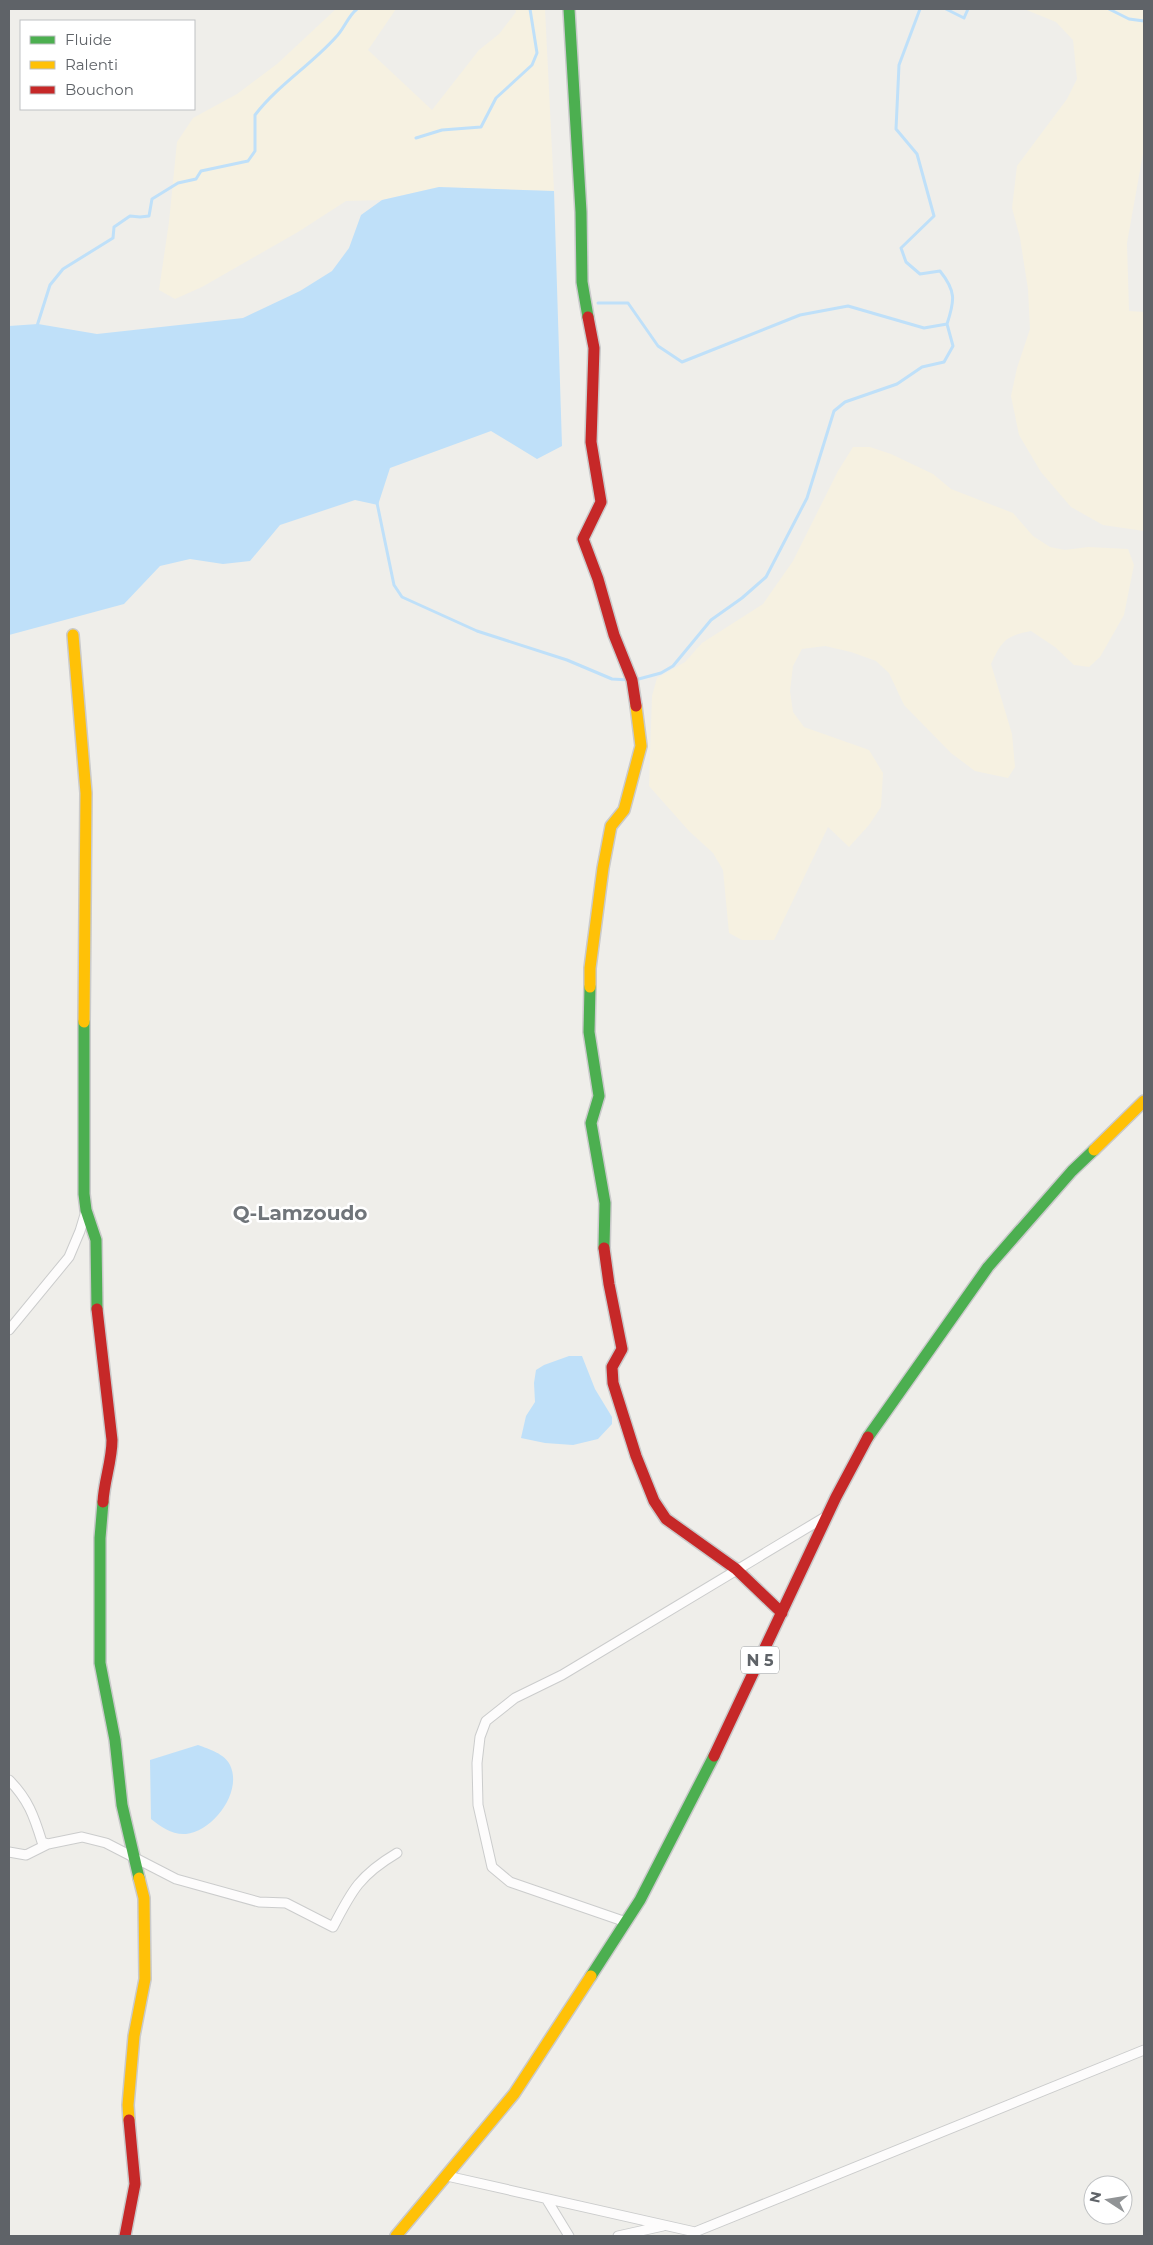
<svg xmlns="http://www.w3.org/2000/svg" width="1153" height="2245" viewBox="0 0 1153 2245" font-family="Montserrat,sans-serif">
  <rect width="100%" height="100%" fill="#efeeea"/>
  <path fill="#f6f1e1" d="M336 9H396L368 50 432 110 479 50 499 34 516 12 515 9H545L554 191 439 187 382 200 346 201 298 232 202 287 175 299 159 290 169 222 177 142 193 118 237 94 277 64Z
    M1024 9H1144V148L1127 243 1129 311 1144 312V531L1103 525 1071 507 1041 472 1019 435 1011 396 1017 368 1030 329 1028 289 1020 238 1012 208 1017 166 1067 99 1077 79 1073 40 1056 22Z
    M853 447H870L891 454 933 474 951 489 1013 513 1033 536 1050 547 1065 550 1088 547 1128 549 1134 565 1124 615 1100 657 1089 667 1074 665 1055 647 1031 631C1006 636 1002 640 991 664L1012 734 1015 767 1008 778 975 771 951 753 904 705 889 673 876 661 851 652 825 646 802 649 793 666 790 691 793 712 804 727 869 750 883 773 881 807 869 825 849 847 828 827 774 940H742L729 933 723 870 713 853 689 831 649 786 652 696 657 678 685 662 702 643 763 604 793 561 838 471Z"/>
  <path fill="#bfe0f9" d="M439 187 554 191 562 446 537 459 491 431 390 468 378 505 355 500 280 525 250 561 223 564 190 559 160 566 124 604 9 635V326L38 324 97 334 243 318 300 291 332 271 349 248 361 215 382 200Z
    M569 1356H582L595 1389 612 1417V1424L598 1439 573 1445 545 1443 521 1438 526 1416 535 1402 534 1383 536 1370 544 1365Z
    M198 1745C209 1749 225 1754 230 1765 243 1792 213 1831 186 1834 172 1835 161 1827 151 1819L150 1760Z"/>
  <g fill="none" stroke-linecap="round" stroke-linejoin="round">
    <path stroke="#bfe0f9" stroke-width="3" d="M946 9 964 18 968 9
      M1109 9 1129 19 1144 21
      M416 138 442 130 481 127 496 98 532 65 537 53 530 9
      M598 303H628L658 346 682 362 800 315 848 306 924 328 947 324C955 300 956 291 940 271L920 274 906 262 901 248 934 216 917 154 896 129 899 65 920 9
      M37 326 50 285 63 269 113 238 114 227 130 216 140 217 149 216 152 199 178 183 196 179 201 171 248 161 255 151V115C278 85 311 65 336 37 344 29 348 16 357 9
      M377 503 394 585 402 597 477 631 567 660 612 679 629 680
      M635 680 661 673 673 666 711 620 742 598 766 577 807 498 834 411 845 402 897 384 922 367 944 362 953 346 947 324"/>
    <defs>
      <path id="street" d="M9 1330 69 1257 80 1231 86 1211
        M9 1780C28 1799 34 1816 42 1842L48 1844 82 1837 106 1843 176 1879 259 1902 286 1903 333 1927C352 1890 360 1875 397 1853
        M9 1852 26 1855 48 1844
        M626 1922 510 1882 492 1867 478 1805 477 1763 480 1737 486 1721 515 1698 562 1675 825 1517
        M447 2176 695 2232 1144 2050
        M547 2200 569 2236
        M618 2236 663 2226"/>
      <path id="fast" d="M569 9 581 212 582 282 588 317
        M590 987 589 1032 599 1096 591 1123 605 1203 604 1248
        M84 1022V1194L86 1210 96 1240 97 1309
        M868 1437 988 1267 1072 1171 1094 1150
        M103 1502 100 1538V1663L115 1740 122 1805 139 1878
        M591 1976 640 1900 714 1756"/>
      <path id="slow" d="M73 635 86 793 84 1022
        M590 987V968L603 868 611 826 624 810 641 746 636 706
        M1094 1150 1144 1101
        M129 2120 128 2105 134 2036 145 1979 144 1898 139 1878
        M396 2236 514 2094 591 1976"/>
      <path id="jam" d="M588 317 594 348 591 442 601 502 583 539 598 579 614 635 632 680 636 706
        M604 1248 609 1284 622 1349 612 1367 613 1383 636 1456 654 1501 666 1519 736 1569 782 1613
        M97 1309 112 1440C112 1461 104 1481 103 1502
        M714 1756 836 1497 868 1437
        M125 2236 135 2184 129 2120"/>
    </defs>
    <use href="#street" stroke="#cbcccc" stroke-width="11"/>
    <use href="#fast" stroke="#cacacb" stroke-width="14"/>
    <use href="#slow" stroke="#cacacb" stroke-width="14"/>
    <use href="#jam" stroke="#cacacb" stroke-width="14"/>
    <use href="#street" stroke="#fdfcfc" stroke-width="9"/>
    <use href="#fast" stroke="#4caf50" stroke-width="11"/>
    <use href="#slow" stroke="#ffc107" stroke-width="11"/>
    <use href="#jam" stroke="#c62828" stroke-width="11"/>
  </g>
  <g text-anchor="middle" stroke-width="5" stroke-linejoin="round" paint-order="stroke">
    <rect fill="#fff" stroke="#8f9295" stroke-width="1" x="741" y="1646.5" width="38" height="27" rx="4"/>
    <g font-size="16" font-weight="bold" fill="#5f6368">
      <text x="760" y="1666">N 5</text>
    </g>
    <g font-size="20" font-weight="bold" fill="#70757a" stroke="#fff">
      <text x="300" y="1220">Q-Lamzoudo</text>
    </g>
  </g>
  <rect width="1153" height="2245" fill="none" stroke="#5f6368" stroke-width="20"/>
  <rect x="20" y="20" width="175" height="90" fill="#ffffff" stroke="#bfc1c3"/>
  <rect x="30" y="36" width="25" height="8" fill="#4caf50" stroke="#bfc1c3"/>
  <text x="65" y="45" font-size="15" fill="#5f6368">Fluide</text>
  <rect x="30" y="61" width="25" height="8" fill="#ffc107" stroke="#bfc1c3"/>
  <text x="65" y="70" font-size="15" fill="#5f6368">Ralenti</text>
  <rect x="30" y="86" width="25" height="8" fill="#c62828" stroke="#bfc1c3"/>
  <text x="65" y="95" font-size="15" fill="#5f6368">Bouchon</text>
  <g transform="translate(1108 2200) rotate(282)"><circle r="24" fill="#ffffff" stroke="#bfc1c3"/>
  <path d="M0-4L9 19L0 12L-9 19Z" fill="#919496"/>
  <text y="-8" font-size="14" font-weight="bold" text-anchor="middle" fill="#5f6368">N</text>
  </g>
</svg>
